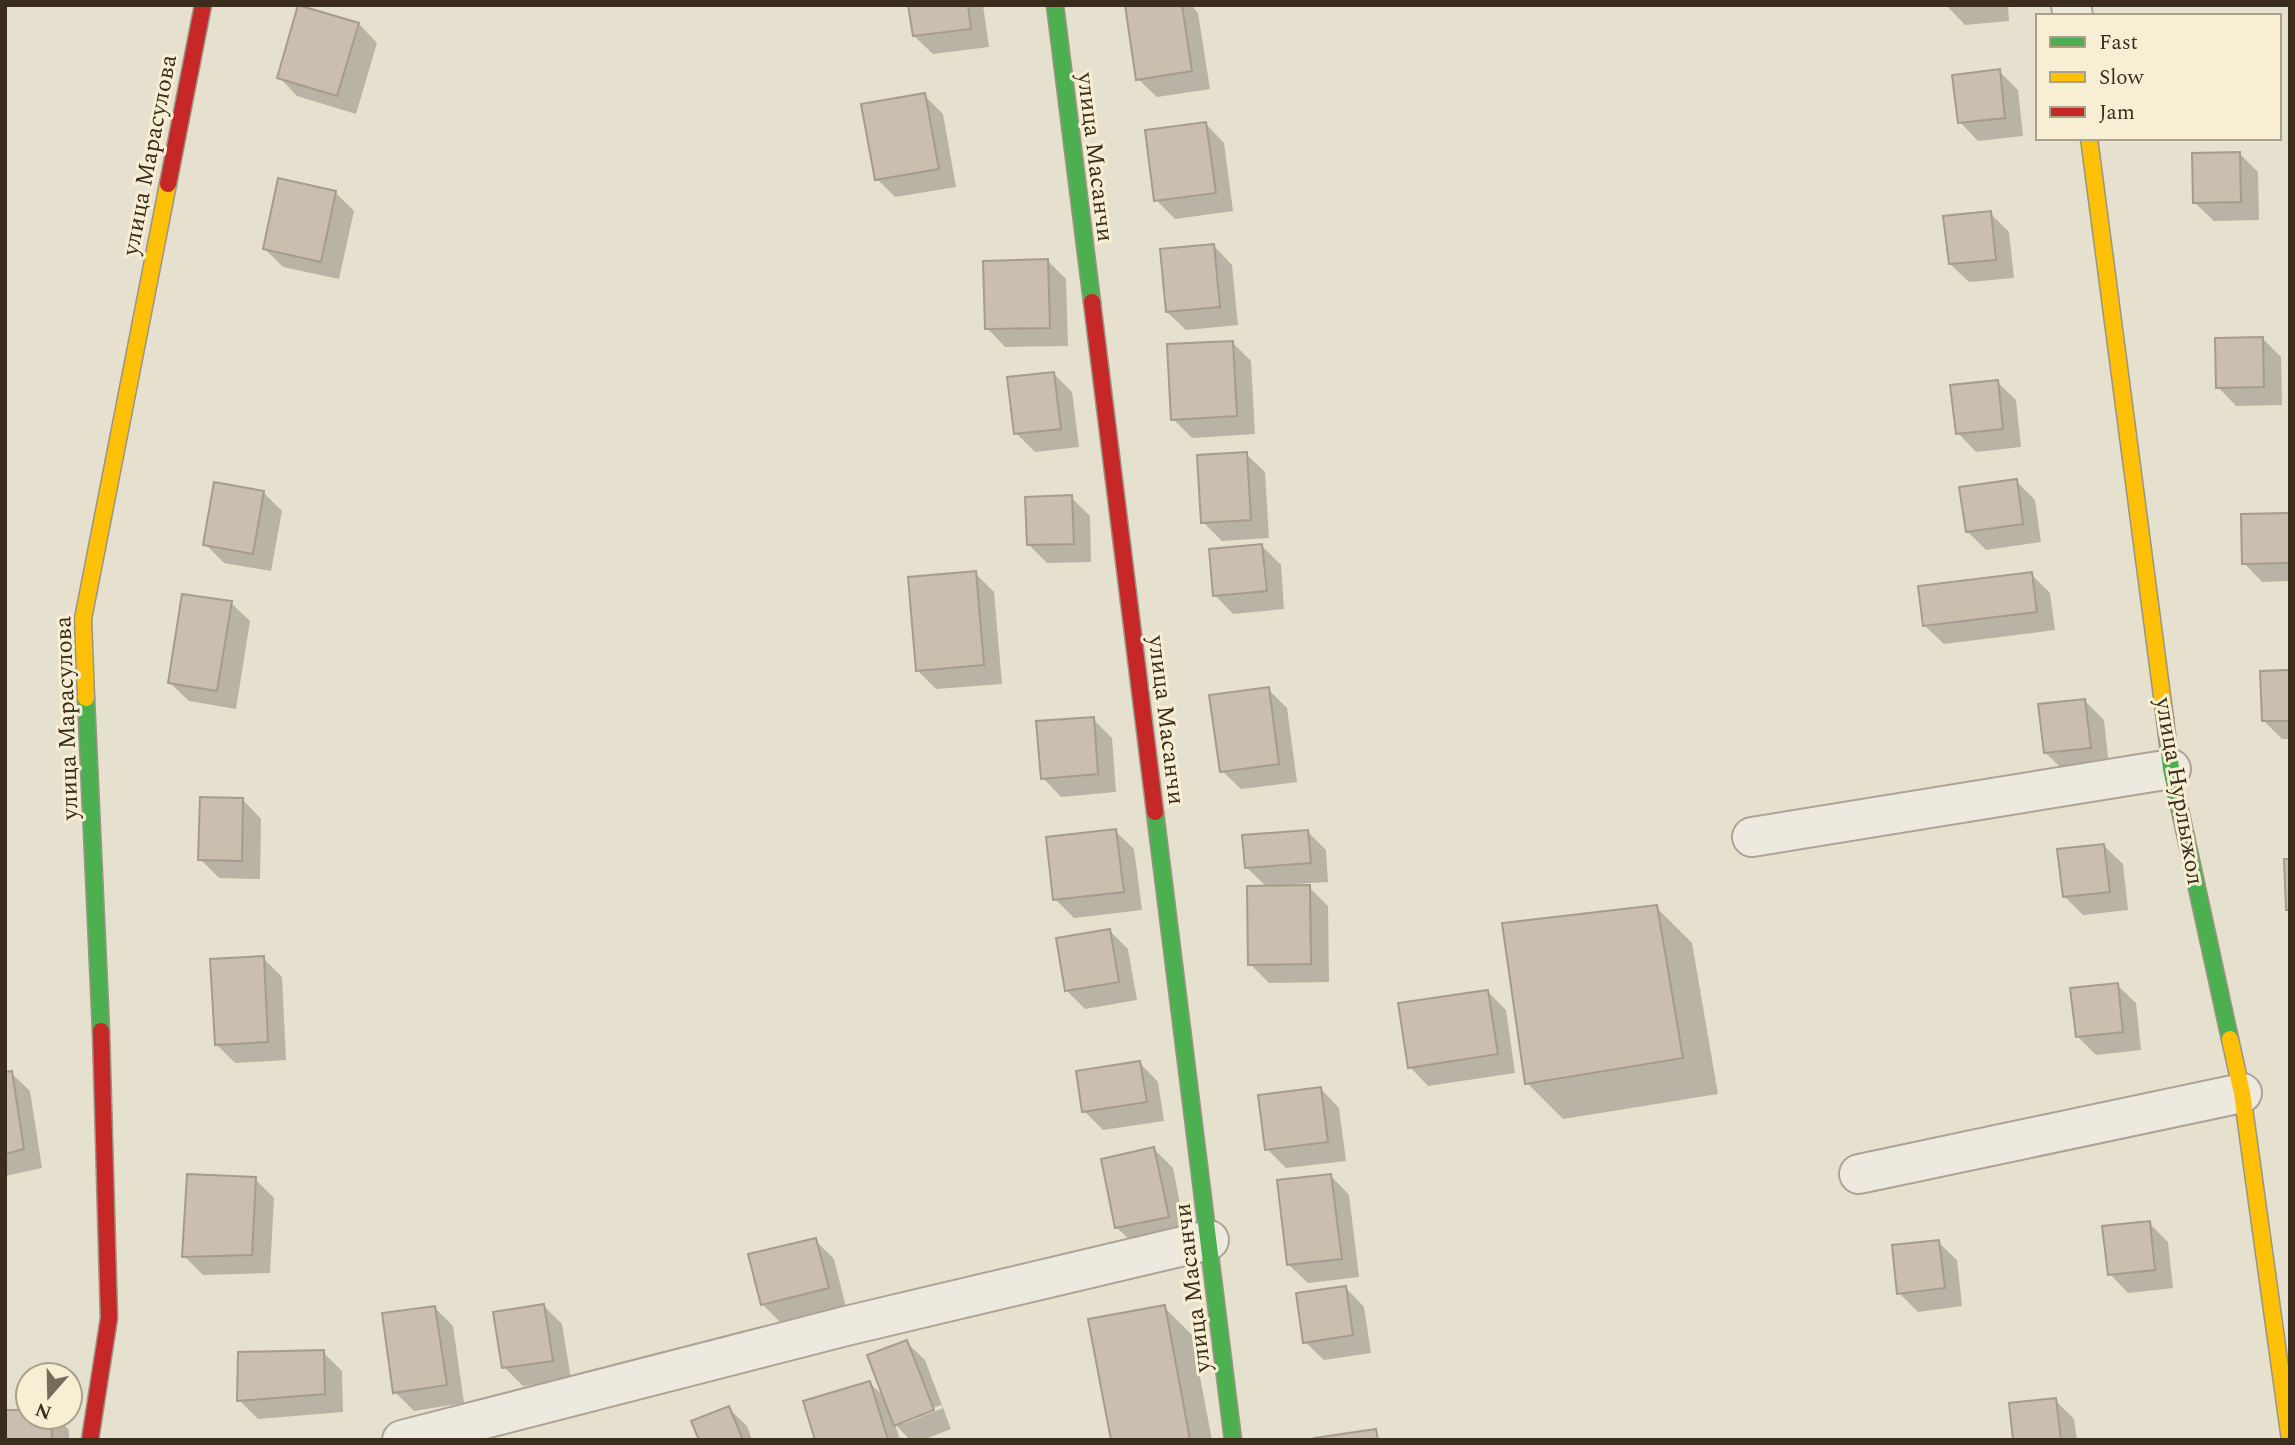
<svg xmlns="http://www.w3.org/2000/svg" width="2295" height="1445" viewBox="0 0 2295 1445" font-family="Spectral,serif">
  <rect width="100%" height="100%" fill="#e6e0ce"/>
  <path fill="#0003" fill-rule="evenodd" d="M910 5H983L989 47 933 54 914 36Z
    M1127 5H1191L1198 13 1210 89 1157 97 1138 79Z
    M1946 5H2008L2009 21 1965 25Z
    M359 24 377 43 356 114 297 96 279 77Z
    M1999 71 2018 90 2023 136 1978 141 1960 122Z
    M924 95 943 114 956 187 895 197 877 179Z
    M1206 124 1224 143 1233 211 1175 219 1156 200Z
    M2240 154 2258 172 2259 220 2214 221 2195 203Z
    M335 192 354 211 339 279 283 267 265 249Z
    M1990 213 2009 232 2014 278 1969 282 1950 264Z
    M1214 246 1232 265 1238 325 1186 330 1167 312Z
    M1048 261 1066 279 1068 346 1005 347 987 328Z
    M2262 338 2281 357 2282 405 2236 406 2218 387Z
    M1233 343 1251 361 1255 434 1192 438 1173 419Z
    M1053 373 1072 392 1079 447 1035 452 1016 433Z
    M1997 382 2016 400 2021 447 1976 452 1958 433Z
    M1246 454 1265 472 1269 538 1222 541 1203 522Z
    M2016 481 2035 500 2041 542 1986 550 1967 531Z
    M263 492 282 511 271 571 224 563 205 544Z
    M1071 497 1090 516 1091 562 1047 563 1028 544Z
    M2288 514 2290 581 2262 582 2244 563Z
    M1262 546 1281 565 1284 609 1233 614 1215 595Z
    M975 573 994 592 1002 684 936 689 917 670Z
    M2031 574 2050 593 2055 630 1944 644 1925 626Z
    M231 603 250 621 236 709 189 701 170 683Z
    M2290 672V739H2282L2263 720Z
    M1268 689 1287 708 1297 782 1241 789 1222 771Z
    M2085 701 2104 720 2109 766 2064 771 2045 752Z
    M1093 719 1112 738 1116 792 1061 797 1043 778Z
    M243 800 261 819 260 879 219 878 200 859Z
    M1115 831 1134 849 1142 910 1074 918 1055 899Z
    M1307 831 1326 850 1328 882 1294 884V887H1309L1328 906 1329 982 1269 983 1250 964 1267 887 1247 868Z
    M2104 846 2123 864 2128 910 2083 915 2064 896Z
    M1656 907 1692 943 1718 1094 1563 1119 1527 1083Z
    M1110 931 1128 949 1137 1000 1085 1009 1066 990Z
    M263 958 282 977 286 1060 235 1063 216 1044Z
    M2117 985 2136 1003 2141 1050 2096 1055 2077 1036Z
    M1488 992 1506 1010 1515 1073 1428 1086 1410 1067Z
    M1140 1063 1158 1082 1164 1121 1103 1130 1084 1111Z
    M5 1073H11L30 1091 42 1168 5 1176Z
    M1321 1089 1339 1108 1346 1161 1286 1168 1267 1149Z
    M1154 1149 1173 1168 1186 1235 1135 1245 1116 1227Z
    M1331 1176 1349 1195 1359 1277 1308 1283 1289 1265Z
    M255 1179 274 1198 270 1273 203 1275 184 1256Z
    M2149 1223 2168 1242 2173 1288 2128 1293 2110 1274Z
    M815 1240 834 1259 846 1307 781 1323 762 1304Z
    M1938 1242 1957 1260 1962 1306 1918 1312 1899 1293Z
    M1346 1288 1364 1307 1371 1353 1324 1360 1305 1342Z
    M543 1305 562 1324 571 1379 523 1386 504 1367Z
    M434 1307 453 1326 464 1403 414 1411 395 1392Z
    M1164 1307 1192 1335 1212 1440H1113Z
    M906 1342 925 1360 951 1429 923 1440H910L895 1424 900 1440H817L869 1382 886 1399ZM941 1405 943 1408 903 1424V1420Z
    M323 1352 342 1371 343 1412 258 1419 239 1400Z
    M2055 1400 2074 1419 2077 1440H2015Z
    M728 1408 747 1426 752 1440H701Z
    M28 1412V1417H56L69 1430V1440H5Z"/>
  <path fill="#cabeae" stroke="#a69b8d" stroke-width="2" d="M298 5 359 23 337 96 277 78Z
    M908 5H968L971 29 913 36Z
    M1125 5H1182L1192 71 1136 80Z
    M2000 69 2005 118 1958 123 1952 75Z
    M925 93 939 169 875 180 861 104Z
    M1206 122 1216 193 1154 201 1145 130Z
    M2240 152 2241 202 2193 203 2192 153Z
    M278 178 336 191 321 262 263 249Z
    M1991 211 1996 260 1949 264 1943 216Z
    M1214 244 1220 307 1166 312 1160 249Z
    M1048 259 1050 328 985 329 983 261Z
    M2263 337 2264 387 2216 388 2215 338Z
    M1233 341 1237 416 1171 420 1167 344Z
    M1054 372 1061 429 1014 434 1007 377Z
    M1998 380 2003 429 1956 434 1950 385Z
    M1247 452 1251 520 1201 523 1197 455Z
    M2017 479 2023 524 1966 532 1959 487Z
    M214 482 264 491 253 554 203 545Z
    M1072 495 1074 544 1027 545 1025 497Z
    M2289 513 2290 563 2242 564 2241 514Z
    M1262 544 1267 591 1213 596 1209 549Z
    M976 571 984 665 916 671 908 577Z
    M2032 572 2037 612 1923 626 1918 586Z
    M182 594 232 601 217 691 168 683Z
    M2290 670V721H2262L2260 671Z
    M1269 687 1279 764 1220 772 1209 695Z
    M2085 699 2091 748 2044 753 2038 704Z
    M1094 717 1098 774 1041 779 1036 721Z
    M200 797 243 798 242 861 198 860Z
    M1116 829 1124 892 1053 900 1046 837Z
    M1308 830 1311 863 1245 868 1242 835Z
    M2104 844 2110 892 2063 897 2057 849Z
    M2284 859H2290V910H2286Z
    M1310 885 1311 964 1248 965 1247 886Z
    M1657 905 1683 1058 1525 1084 1502 923Z
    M1110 929 1119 982 1065 991 1056 938Z
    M264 956 268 1042 215 1045 210 959Z
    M2118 983 2123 1032 2076 1037 2070 988Z
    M1488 990 1498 1054 1408 1068 1398 1003Z
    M1140 1061 1147 1102 1082 1112 1076 1071Z
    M12 1071 24 1149 5 1154V1072Z
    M1321 1087 1328 1142 1265 1150 1258 1095Z
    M1154 1147 1169 1217 1115 1228 1101 1159Z
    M187 1174 256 1177 252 1255 182 1257Z
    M1331 1174 1342 1259 1287 1265 1277 1180Z
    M2150 1221 2155 1270 2108 1275 2102 1226Z
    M816 1238 829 1288 761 1305 748 1254Z
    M1939 1240 1945 1288 1897 1294 1892 1245Z
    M1346 1286 1353 1335 1303 1343 1296 1293Z
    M544 1304 553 1361 502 1368 493 1312Z
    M1165 1305 1190 1440H1111L1088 1319Z
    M435 1306 447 1385 393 1393 382 1313Z
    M907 1340 934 1410 894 1426 867 1355Z
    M324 1350 325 1394 237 1401 238 1352Z
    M870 1381 888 1440H815L803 1401Z
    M2056 1398 2061 1440H2013L2009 1403Z
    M729 1406 743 1440H699L691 1421Z
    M5 1410H28V1417H51L52 1440H5Z
    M1376 1429 1378 1440H1314V1438Z"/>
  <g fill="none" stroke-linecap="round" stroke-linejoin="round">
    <defs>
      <path id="street" d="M2071 5 2073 16
        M1752 837 2171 769
        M1859 1174 2242 1093
        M402 1440 846 1326 1209 1240"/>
      <path id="fast" d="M1055 5 1092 302
        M86 698 101 1031
        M2165 719 2171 769 2230 1039
        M1155 812 1233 1440"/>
      <path id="slow" d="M2089 138 2165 719
        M86 698 83 619 168 184
        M2230 1039 2242 1093 2290 1440"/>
      <path id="jam" d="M168 184 203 5
        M1092 302 1155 812
        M90 1440 109 1318 101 1031"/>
    </defs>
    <use href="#street" stroke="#aba496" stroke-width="42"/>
    <use href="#fast" stroke="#9b9487" stroke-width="19"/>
    <use href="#slow" stroke="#9b9487" stroke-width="19"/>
    <use href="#jam" stroke="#9b9487" stroke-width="19"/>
    <use href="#street" stroke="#eee9df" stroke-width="38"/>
    <use href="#fast" stroke="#4caf50" stroke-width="16"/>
    <use href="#slow" stroke="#ffc107" stroke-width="16"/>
    <use href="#jam" stroke="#c62828" stroke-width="16"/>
  </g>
  <g text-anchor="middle" stroke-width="6" stroke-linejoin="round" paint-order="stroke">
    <g font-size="24" fill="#3a2d1e" stroke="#f7eed3">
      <text transform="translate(149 155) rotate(-79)" y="8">улица Марасулова</text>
      <text transform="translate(1096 157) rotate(83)" y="8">улица Масанчи</text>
      <text transform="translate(66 718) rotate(-92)" y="8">улица Марасулова</text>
      <text transform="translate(1167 720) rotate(83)" y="8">улица Масанчи</text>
      <text transform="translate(2180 791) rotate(80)" y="8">улица Нурлыжол</text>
      <text transform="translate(1192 1288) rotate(-97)" y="8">улица Масанчи</text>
    </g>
  </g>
  <rect width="2295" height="1445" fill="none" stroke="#3a2d1e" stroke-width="14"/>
  <rect x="2036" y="14" width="245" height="126" fill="#f7eed3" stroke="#aba18b" stroke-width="2"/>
  <rect x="2050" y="37" width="35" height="10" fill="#4caf50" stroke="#aba18b" stroke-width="2"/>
  <text x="2099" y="49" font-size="21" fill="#3a2d1e">Fast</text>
  <rect x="2050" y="72" width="35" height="10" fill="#ffc107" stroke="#aba18b" stroke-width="2"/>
  <text x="2099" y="84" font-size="21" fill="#3a2d1e">Slow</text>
  <rect x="2050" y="107" width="35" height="10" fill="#c62828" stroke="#aba18b" stroke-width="2"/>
  <text x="2099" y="119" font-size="21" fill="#3a2d1e">Jam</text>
  <g transform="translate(49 1396) rotate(200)"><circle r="33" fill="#f7eed3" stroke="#aba18b" stroke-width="2"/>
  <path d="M0-5L12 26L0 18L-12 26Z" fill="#766c5c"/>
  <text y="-10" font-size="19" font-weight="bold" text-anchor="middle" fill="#3a2d1e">N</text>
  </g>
</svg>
